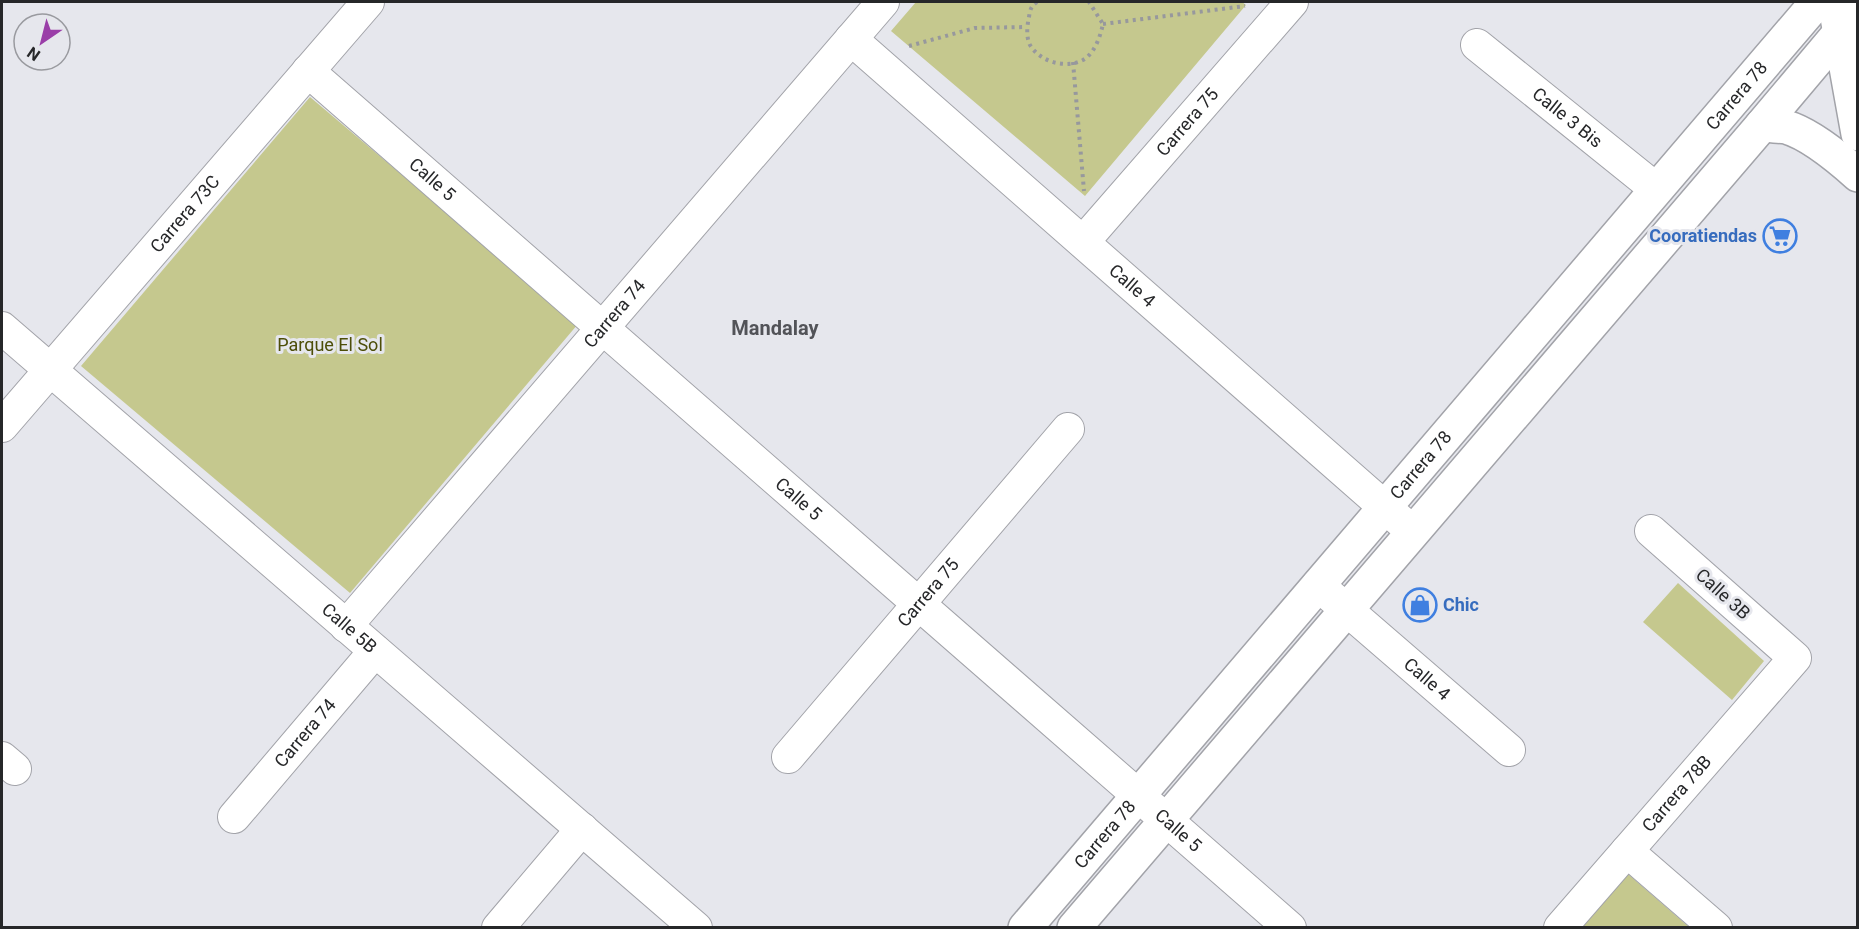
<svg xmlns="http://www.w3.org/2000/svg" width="1859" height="929" viewBox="0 0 1859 929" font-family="Roboto,sans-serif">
  <rect width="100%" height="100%" fill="#e6e7ed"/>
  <path fill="#c5c88e" d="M916 2H1242L1246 5 1085 196 891 31Z
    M310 97 578 324 350 593 81 366Z
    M1678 583 1764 661 1732 700 1643 622Z
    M1628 874 1689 927H1582Z"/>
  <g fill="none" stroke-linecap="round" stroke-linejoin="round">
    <defs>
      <g id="minor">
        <path id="s1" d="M851 39 1413 532"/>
        <path id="s2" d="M1477 45 1656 189"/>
        <path id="s3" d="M308 71 1290 928"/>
        <path id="s4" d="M1083 242 1292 2"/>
        <path id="s5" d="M2 328 696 928"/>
        <path id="s6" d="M2 426 368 2"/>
        <path id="s7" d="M1318 585 1509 750"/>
        <path id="s8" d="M346 626 883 2"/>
        <path id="s9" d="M788 757 1068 429"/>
        <path d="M2 758 15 769"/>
        <path id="s10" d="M234 817 375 651"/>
        <path d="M1627 851 1716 928"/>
        <path d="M498 928 582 829"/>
        <path id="s11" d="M1560 928 1795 658 1651 531"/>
      </g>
      <g id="tertiary">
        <path d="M1837 17 1858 134"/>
        <path d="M1762 125C1770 126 1778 126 1786 127 1810 134 1839 158 1858 175"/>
        <path id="s12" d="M1025 928 1817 2"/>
        <path d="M1074 928 1762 125 1858 11"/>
      </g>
    </defs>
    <use href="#minor" stroke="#a2a3a9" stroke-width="34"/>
    <use href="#tertiary" stroke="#a2a3a9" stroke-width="36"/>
    <path stroke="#97989d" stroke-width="4" stroke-dasharray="3 4.5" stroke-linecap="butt" d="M1037 2C1031 6 1030 10 1029 17 1027 26 1026 37 1030 45 1040 62 1066 69 1083 60 1095 53 1100 37 1103 24L1089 2
      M1103 24 1245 6
      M909 46 975 28 1026 27
      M1073 62 1084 191"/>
    <use href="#minor" stroke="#fff" stroke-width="32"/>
    <use href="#tertiary" stroke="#fff" stroke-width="33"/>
  </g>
  <defs>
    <symbol id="supermarket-ring" viewBox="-11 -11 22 22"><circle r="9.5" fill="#e6e7ed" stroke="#3f7fe0" stroke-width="1.5"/><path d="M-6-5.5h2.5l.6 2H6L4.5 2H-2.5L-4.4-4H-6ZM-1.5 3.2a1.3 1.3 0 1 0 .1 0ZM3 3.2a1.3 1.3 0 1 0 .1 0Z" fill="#3f7fe0"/></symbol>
    <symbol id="shop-ring" viewBox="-11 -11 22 22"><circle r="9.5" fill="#e6e7ed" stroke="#3f7fe0" stroke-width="1.5"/><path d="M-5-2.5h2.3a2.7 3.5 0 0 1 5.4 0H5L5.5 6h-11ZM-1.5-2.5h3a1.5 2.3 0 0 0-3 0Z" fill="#3f7fe0"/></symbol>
  </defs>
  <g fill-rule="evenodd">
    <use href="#supermarket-ring" x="1761" y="217" width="38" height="38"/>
    <use href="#shop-ring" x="1401" y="586" width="38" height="38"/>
  </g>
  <g text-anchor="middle" stroke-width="6" stroke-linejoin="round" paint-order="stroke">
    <g font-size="18" fill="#262729" stroke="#e6e7ed">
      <text dy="6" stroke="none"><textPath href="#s12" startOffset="1095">Carrera 78</textPath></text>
      <text dy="6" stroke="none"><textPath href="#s2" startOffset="116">Calle 3 Bis</textPath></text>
      <text dy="6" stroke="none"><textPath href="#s4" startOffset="159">Carrera 75</textPath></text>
      <text dy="6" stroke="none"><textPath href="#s3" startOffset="165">Calle 5</textPath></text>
      <text dy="6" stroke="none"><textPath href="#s6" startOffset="280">Carrera 73C</textPath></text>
      <text dy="6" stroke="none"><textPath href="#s1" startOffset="374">Calle 4</textPath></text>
      <text dy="6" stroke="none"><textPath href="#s8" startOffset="412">Carrera 74</textPath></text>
      <text dy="6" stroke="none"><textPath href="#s12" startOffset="609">Carrera 78</textPath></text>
      <text dy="6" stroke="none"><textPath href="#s3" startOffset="651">Calle 5</textPath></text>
      <text dy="6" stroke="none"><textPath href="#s9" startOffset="216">Carrera 75</textPath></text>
      <text transform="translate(1723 594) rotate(42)" y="6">Calle 3B</text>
      <text dy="6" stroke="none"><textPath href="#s5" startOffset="459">Calle 5B</textPath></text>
      <text dy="6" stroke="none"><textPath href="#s7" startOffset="144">Calle 4</textPath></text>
      <text dy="6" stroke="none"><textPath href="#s10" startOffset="110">Carrera 74</textPath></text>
      <text dy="6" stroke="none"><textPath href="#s11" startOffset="178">Carrera 78B</textPath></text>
      <text dy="6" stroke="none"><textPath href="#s3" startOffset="1155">Calle 5</textPath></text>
      <text dy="6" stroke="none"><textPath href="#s12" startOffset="123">Carrera 78</textPath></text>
    </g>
    <g font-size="18" font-weight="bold" fill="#366cbe" stroke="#e6e7ed" text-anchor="end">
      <text x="1757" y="242">Cooratiendas</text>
      <text x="1443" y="611" text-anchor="start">Chic</text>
    </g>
    <g font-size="18" fill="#4d4e08" stroke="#e6e7ed">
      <text x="330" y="351">Parque El Sol</text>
    </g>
    <g font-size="20" font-weight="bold" fill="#525358" stroke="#e6e7ed">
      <text x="775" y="335">Mandalay</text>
    </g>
  </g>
  <rect width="1859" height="929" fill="none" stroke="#262729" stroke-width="6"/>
  <g transform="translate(42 42) rotate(215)"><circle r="28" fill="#e6e7ed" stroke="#999a9f" stroke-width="1.5"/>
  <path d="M0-4.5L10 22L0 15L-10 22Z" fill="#9a3ea8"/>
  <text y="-9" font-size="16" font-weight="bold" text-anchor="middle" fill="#262729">N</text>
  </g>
</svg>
